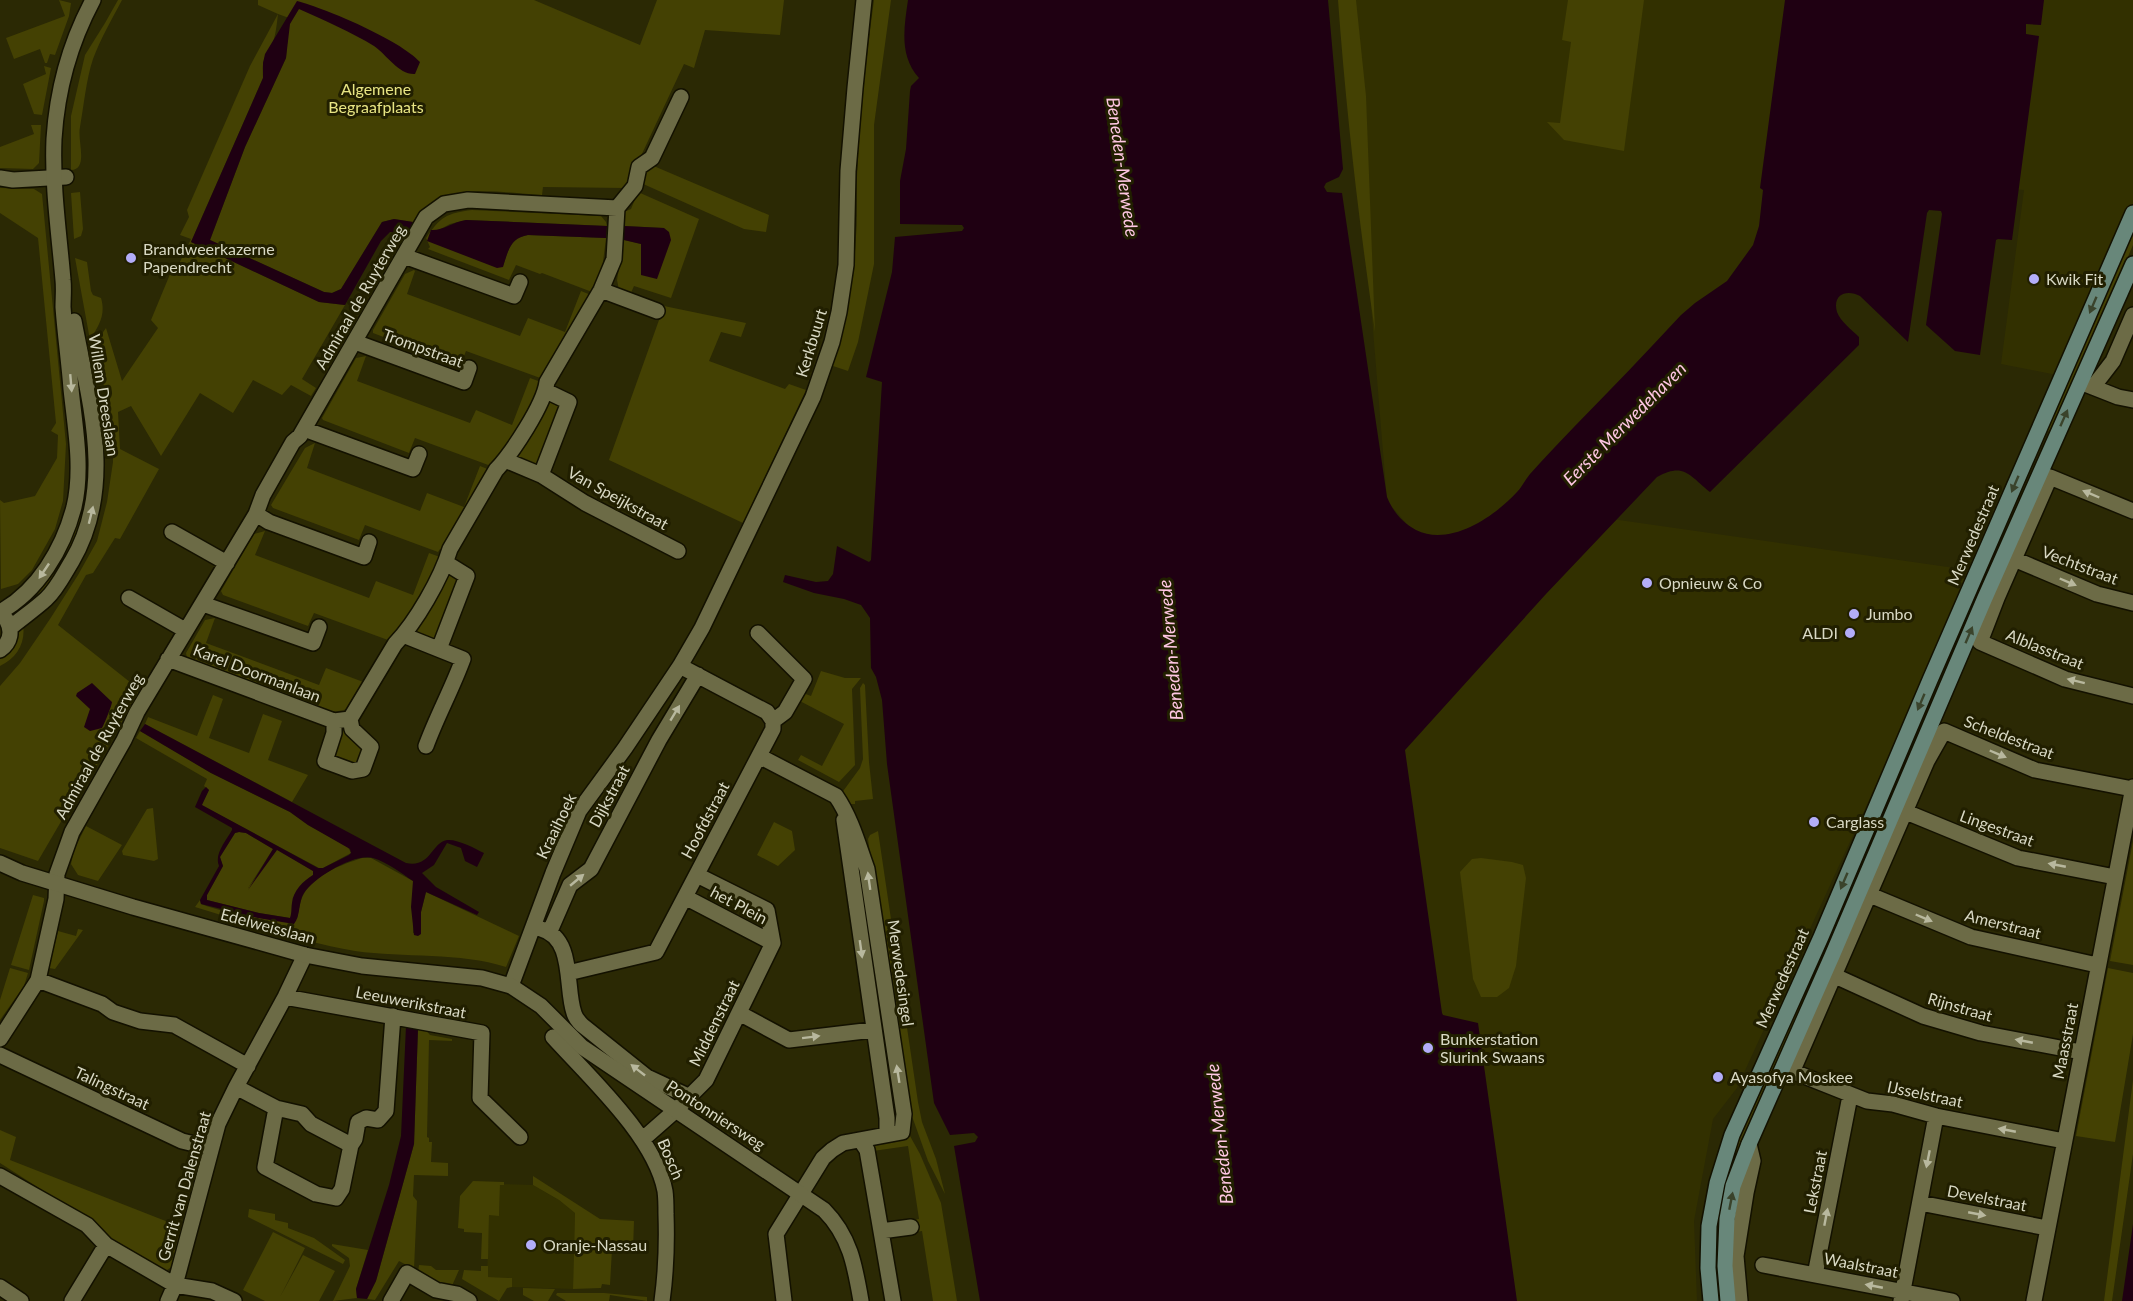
<svg xmlns="http://www.w3.org/2000/svg" width="2133" height="1301" viewBox="0 0 2133 1301" font-family="Lato,sans-serif">
  <rect width="100%" height="100%" fill="#2b2904"/>
  <path fill="#323000" d="M1346 0H2133V231L2067 377 2001 364 2024 190 1922 180 1775 239 1524 506 1457 533 1431 537 1412 530 1387 501Z
    M1612 519 1969 570 1926 676 1737 1088 1713 1119 1694 1221 1697 1301H1479L1397 759Z
    M500 1184 533 1185 559 1200 575 1213 573 1289 512 1287V1278L487 1277 489 1215H499Z"/>
  <path fill="#444103" d="M59 0 71 3 69 16 55 55 50 54 47 63H45L40 49 14 59 6 38 65 16Z
    M118 0H122C112 19 101 38 93 59 86 80 84 105 80 127 77 141 89 169 71 170V116L85 55 105 23Z
    M258 0H534L640 45 657 0H784L780 35 705 30 694 68 684 64 626 188 543 187 542 195C500 193 438 179 413 222L394 219 382 222 341 289 332 293 324 292 210 240 245 147 286 58 289 18 278 14C277 22 276 34 273 42 265 60 262 56 263 78L191 242 319 302 345 305 302 379 316 388 311 396 291 385 282 395 253 380 233 413 200 393 161 456 131 406 118 412 120 449 159 469 120 539 115 538 93 573 86 575 58 625 140 690 89 779 87 777 38 861 0 848V686L20 663 50 619 78 575 97 541 107 502 113 462V430L108 400 94 352 99 339 96 342 106 328 122 381 158 328 151 320 173 267 177 268 191 239 180 235 189 217 187 210 250 66 278 14 258 5Z
    M874 0H891L874 125V264L858 342 848 371 830 365C845 324 854 280 856 236 858 216 856 196 857 177 860 117 866 59 874 0Z
    M1338 0H1356L1366 96 1375 332C1359 222 1346 111 1338 0Z
    M1568 0H1644L1624 151 1564 140 1547 122 1560 123 1571 42 1562 40Z
    M44 66 51 68 42 115 34 114 23 84 46 74Z
    M31 125H41L39 163 33 169 0 168V147L34 134Z
    M649 164 769 215 766 232 744 229 641 183Z
    M0 188 34 189 42 194 66 444 63 501 55 529 32 570 18 584 1 589 0 500 4 503 35 496 57 458 58 435 51 431 56 423 38 238 0 213Z
    M80 192 83 229 81 236 74 239 71 193Z
    M638 192 699 219 671 298 634 286 630 295 619 290 617 280 624 240 641 244V275L664 228 624 226V212L631 209Z
    M472 210 601 216 606 222 607 226 466 220 450 224 437 231 432 230 503 266C508 251 510 238 528 235L606 238 602 270 592 292 542 273 540 274 516 265 509 280 428 249 430 247 426 238C440 217 447 213 472 210Z
    M2133 226V245L2054 427 2045 433Z
    M75 258 87 262 91 291 93 295 101 298C106 315 99 325 90 340Z
    M414 270 415 271 407 294 520 336 528 318 565 332 581 291 591 295 543 379 466 351 460 366 373 333V330L405 274Z
    M664 306 746 323 741 337 721 332 709 361 785 389 789 384 806 390 743 523 609 460Z
    M366 356 357 381 470 423 476 410 512 425 530 378 541 382C532 413 512 442 491 466L415 438 409 453 323 420 322 418 356 358Z
    M552 399 560 405 540 462 536 465 517 459Z
    M315 443 307 468 420 511 427 493 464 507 480 466 490 470 443 550 440 549 438 552 365 525 359 540 273 508 271 505 305 448Z
    M80 481 93 482 90 503 62 572 29 606 25 600 40 583Z
    M265 531 255 555 369 598 376 581 413 595 429 553 440 557C429 586 411 613 393 639L390 637 388 640 314 613 308 626 223 595 221 591 254 534Z
    M450 573 459 579 436 639 432 640 415 633Z
    M215 618 206 643 319 685 326 668 366 683 348 709 334 712 319 709 187 658 186 653 205 620Z
    M23 624C26 643 17 658 0 666V656Z
    M821 671 845 678H861L852 689 855 765 839 782 798 760 801 755 822 766 844 724 796 699 803 693 811 696Z
    M863 683 865 685 869 762 873 799 855 801V804H850L841 794 860 768 863 759 860 688Z
    M213 695 223 699 209 738 249 753 263 714 282 721 268 760 308 775 292 802 145 724 148 717 197 736Z
    M346 730C359 743 367 745 359 763L354 765 337 759 334 755 340 731Z
    M140 731 211 773 290 812 308 825 348 847 351 853 323 868H319L201 805 209 790 204 786 207 779 136 738Z
    M153 808 158 859 154 861 123 855 122 851 147 809Z
    M774 822 792 831 795 850 778 866 757 855Z
    M86 826 122 845 98 881 78 875 71 864 74 850Z
    M878 831 918 1102 922 1122 936 1159 945 1194 928 1161 913 1119 905 1108 868 839 870 835Z
    M239 832 246 833 273 849 248 888 277 849 313 871V875L309 878 292 905V915L290 918 259 913 207 900V895L223 866 220 857 235 833Z
    M2133 841V965L2110 961Z
    M362 858H371L413 881V933L421 934V912L426 892 519 936 506 967C460 952 404 958 355 951 304 943 245 922 195 907L200 900 201 904C233 916 265 918 297 919 299 910 300 899 305 892 318 873 341 865 362 858Z
    M1481 858 1512 862 1523 865 1526 878 1516 966 1509 988 1497 997H1481L1473 979 1460 872 1472 859Z
    M33 895 44 898V901L29 970 11 965Z
    M78 929 83 930 55 969 49 968 58 931 76 936Z
    M1816 962 1824 965 1757 1108 1734 1168 1723 1301H1713L1714 1212 1737 1139Z
    M10 968 28 973 24 986 0 1020V1000Z
    M2108 968 2133 973V1034L2115 1142 2076 1136Z
    M418 1028 425 1029 430 1035 452 1039V1041L429 1040 427 1137 429 1138V1142H432L431 1162 448 1163V1176L414 1175 413 1196 417 1201 414 1269 399 1261 375 1300 367 1299 376 1281 414 1144Z
    M2133 1080V1154L2112 1301H2104Z
    M0 1130 16 1137 10 1160 186 1229 173 1266 167 1270H156L109 1238 95 1224 0 1163Z
    M910 1136 920 1154 941 1203 957 1301H933L922 1231 909 1233 907 1221 919 1219 908 1146 873 1151 869 1144Z
    M533 1176 600 1219 634 1221 633 1250 612 1249 610 1285 602 1284 601 1288 573 1289 575 1213 559 1200 533 1185Z
    M473 1181 504 1182V1185H500L499 1216 489 1215 488 1259H481L482 1233 464 1232V1229L458 1228 460 1196Z
    M249 1209 275 1214V1220L288 1223V1228L314 1238 345 1260 343 1264 248 1217Z
    M273 1232 305 1248 280 1297 303 1255 335 1271 319 1301H265L243 1290Z
    M332 1244 368 1250 356 1289 357 1298 333 1301 350 1266 349 1258 332 1246Z
    M419 1265 431 1266 436 1270H459L451 1288 430 1281 418 1273Z
    M481 1266H488V1277L512 1278V1287L507 1288 499 1301 462 1279 464 1270 481 1271Z
    M523 1288 555 1289 548 1301H534L523 1295Z
    M557 1293H604L647 1297V1301L610 1295 609 1301H566L556 1295Z"/>
  <path fill="#1f0012" fill-rule="evenodd" d="M908 0H1328L1343 169 1339 177 1326 183 1324 187 1327 192 1342 193 1387 497C1393 512 1402 522 1416 530 1450 547 1494 517 1517 492 1522 487 1525 480 1530 474 1544 458 1559 443 1574 427 1610 390 1646 353 1681 315L1695 303 1727 281 1753 245 1759 226 1763 190 1760 188 1785 0H2044L2041 25 2026 24V34L2039 36 2012 240 1998 239 1996 240 1980 355 1955 351 1926 325 1942 214 1941 211 1929 210 1927 213 1908 342 1860 296C1847 289 1832 294 1837 312 1840 321 1852 330 1859 337V345L1710 492C1689 475 1684 462 1657 477L1546 594 1405 750 1442 1013 1443 1015 1478 1023 1517 1301H980L954 1146 975 1142 978 1137 974 1133 950 1135 934 1103 887 764 882 700 876 677 871 668 870 618 861 605 844 599 814 593 783 582 785 575 816 582 828 581 833 574 837 546 869 562 871 560 882 382 866 377 892 272 895 237 962 231 964 228 962 225 900 224V181L906 149 910 91 911 86 919 78C899 56 904 28 908 0Z
    M297 1C327 9 400 40 420 62L415 74C399 75 387 55 374 46 353 33 322 19 299 9L290 24 286 58 245 147 210 240 324 292 332 293 341 289 382 222 394 219 413 222 407 233 390 232 381 241 345 305 319 302 191 242 263 78V63L265 54Z
    M466 220 607 226 606 238 528 235C510 238 508 251 503 267L497 268 427 241 431 230C442 231 453 222 466 220Z
    M624 226 664 228 669 232 671 240 657 279 641 275V244L624 240Z
    M92 683 112 702C112 705 104 725 102 728L90 731 84 727 90 709 76 696 77 693Z
    M145 724 406 863C431 868 431 843 447 840 458 839 474 848 484 853L477 867 465 861 461 848 447 843 434 865 422 873 436 887 479 912 477 915 426 892 421 912V934L418 936 414 935 411 907 413 881C401 873 387 862 373 858 354 853 314 878 304 893 298 902 301 915 294 924L258 918 201 904 200 900 219 866C214 854 226 841 232 830V828L195 807 202 791 206 787 209 790 202 805 318 868H323L349 855 351 853 350 849 308 825 290 812 211 773 140 731ZM239 832 246 833 273 849 248 890 277 850 313 871V875C303 881 293 891 292 903 291 909 292 912 290 918L259 913 207 900V895L223 866 220 857 235 833Z
    M406 1026 418 1028 414 1144 376 1281 367 1299 357 1298 356 1289 389 1185 401 1136Z
    M2133 1224V1301H2122Z"/>
  <g fill="none" stroke-linecap="round" stroke-linejoin="round">
    <defs>
      <path id="minor" d="M0 178 13 180 66 177
        M617 208 635 186 639 167 652 158 681 97
        M404 256 514 296 520 282
        M601 290 657 311
        M355 342 464 382 469 368
        M2085 384 2118 397 2133 400
        M2093 387 2113 361 2133 315
        M304 429 413 469 419 454
        M505 460 541 475 569 402 546 391
        M541 475 585 503 678 551
        M2050 477 1997 598 1980 642 2065 679 2133 696
        M2050 477 2133 511
        M256 514 269 522 364 557 369 542
        M172 532 227 563
        M2014 559 2097 594 2133 603
        M129 598 185 630
        M203 604 313 643 319 627
        M758 633 804 679 785 712 773 721
        M403 635 463 659C452 689 437 716 426 746
        M439 649 467 576 446 563
        M168 659 334 721 350 719 395 644C416 622 441 579 450 549L496 470C512 453 544 405 547 382L601 290 614 259 617 208
        M334 721V733L325 761 352 771 363 769 371 747 352 729 350 719
        M759 756 836 796C851 818 858 844 867 869L904 1114 902 1132 843 1143 832 1150 823 1158 776 1234 784 1301
        M1906 812 2018 858 2115 877
        M844 820 887 1118V1134
        M1870 895 1971 937 2097 965
        M685 897 773 943 767 910 697 875
        M541 929C575 938 565 988 574 1013 575 1017 579 1022 582 1025L647 1077 690 1097
        M550 931 570 885 591 869 659 740 698 675
        M568 973 656 952 773 729V721L767 712 680 666
        M1835 976 1923 1016 1981 1033 2081 1052
        M38 980 102 1004 113 1012 140 1021 174 1025 248 1066
        M511 986 553 873 579 811 625 748 680 666 702 628 813 397 832 342 839 312 846 265 848 171 855 88 864 0
        M285 997 482 1033 480 1098 520 1137
        M739 1013 789 1040 873 1030
        M553 1037C589 1077 655 1137 665 1191 666 1198 666 1206 666 1214 667 1243 666 1272 662 1301
        M0 1039 38 980 56 899 57 874 72 832 124 740 137 712 256 514 263 495 293 442 300 436 426 217 444 204 468 200 617 208
        M0 1055 182 1141 211 1148
        M1784 1068 1867 1101 1893 1104 1936 1116 2064 1141
        M1793 1070 1927 761 1944 731 2035 770 2132 789
        M236 1087 276 1108 302 1114 311 1124 351 1145
        M276 1108 265 1167 316 1194 336 1198 342 1189 351 1145 355 1139 358 1122 366 1118 378 1120 386 1111 393 1016
        M643 1139 676 1110 706 1080 773 943
        M861 1141 867 1150 893 1301
        M0 1176 87 1225 106 1245 175 1285 212 1291 234 1301
        M1920 1203 2047 1228
        M881 1231 911 1227
        M1763 1265 1952 1301
        M1815 1275 1850 1096
        M0 1287 21 1301
        M72 1301 106 1245
        M168 1301 175 1285 218 1124 236 1087 285 997 305 955
        M391 1301 407 1273 436 1290 457 1294 469 1301
        M1740 1301 1736 1256 1746 1193 1753 1161 1749 1144
        M1901 1301 1936 1116
        M2034 1301 2133 787"/>
      <path id="tertiary" d="M0 612C38 591 63 549 74 507 83 469 75 427 71 389 69 362 65 335 63 307 63 298 64 289 63 280 59 233 52 186 54 139 57 91 70 43 93 0
        M10 628C22 618 35 609 46 599 57 589 64 574 72 561 116 486 89 401 74 321
        M0 650C11 642 13 631 6 619
        M0 863 22 873 133 907 305 955 362 966 482 978 511 986 541 1006 582 1047 824 1210C850 1236 855 1266 861 1301"/>
      <path id="secondary" d="M1711 1301 1708 1268 1709 1226 1717 1183 1732 1135 1821 937 1930 680 2133 213
        M1728 1301 1725 1266 1727 1219 1733 1186 1749 1144 1832 956 1984 600 2133 264"/>
    </defs>
    <use href="#minor" stroke="#131100" stroke-width="18"/>
    <use href="#tertiary" stroke="#131100" stroke-width="18"/>
    <use href="#secondary" stroke="#131100" stroke-width="18"/>
    <use href="#minor" stroke="#6c6b46" stroke-width="15"/>
    <use href="#tertiary" stroke="#6c6b46" stroke-width="15"/>
    <use href="#secondary" stroke="#68877a" stroke-width="15"/>
  </g>
  <defs><path id="oneway-solid" d="M-6-.8H1V-3.2L6.5 0L1 3.2V.8H-6Z" transform="scale(1.5)"/></defs>
  <g fill="#3a432b">
    <use href="#oneway-solid" transform="translate(2093 305) rotate(113)"/>
    <use href="#oneway-solid" transform="translate(2064 418) rotate(-66)"/>
    <use href="#oneway-solid" transform="translate(2015 484) rotate(113)"/>
    <use href="#oneway-solid" transform="translate(1969 635) rotate(-67)"/>
    <use href="#oneway-solid" transform="translate(1921 702) rotate(113)"/>
    <use href="#oneway-solid" transform="translate(1844 881) rotate(113)"/>
    <use href="#oneway-solid" transform="translate(1731 1201) rotate(-79)"/>
  </g>
  <g fill="#b8b89e">
    <use href="#oneway-solid" transform="translate(71 383) rotate(85)"/>
    <use href="#oneway-solid" transform="translate(2091 494) rotate(-157)"/>
    <use href="#oneway-solid" transform="translate(91 515) rotate(-76)"/>
    <use href="#oneway-solid" transform="translate(44 571) rotate(124)"/>
    <use href="#oneway-solid" transform="translate(2068 582) rotate(23)"/>
    <use href="#oneway-solid" transform="translate(2076 681) rotate(-166)"/>
    <use href="#oneway-solid" transform="translate(675 713) rotate(-59)"/>
    <use href="#oneway-solid" transform="translate(1998 754) rotate(23)"/>
    <use href="#oneway-solid" transform="translate(2057 865) rotate(-169)"/>
    <use href="#oneway-solid" transform="translate(577 880) rotate(-40)"/>
    <use href="#oneway-solid" transform="translate(869 881) rotate(-98)"/>
    <use href="#oneway-solid" transform="translate(1924 918) rotate(23)"/>
    <use href="#oneway-solid" transform="translate(861 949) rotate(82)"/>
    <use href="#oneway-solid" transform="translate(811 1037) rotate(-7)"/>
    <use href="#oneway-solid" transform="translate(2024 1041) rotate(-169)"/>
    <use href="#oneway-solid" transform="translate(638 1070) rotate(-142)"/>
    <use href="#oneway-solid" transform="translate(898 1074) rotate(-99)"/>
    <use href="#oneway-solid" transform="translate(2007 1130) rotate(-169)"/>
    <use href="#oneway-solid" transform="translate(1928 1159) rotate(101)"/>
    <use href="#oneway-solid" transform="translate(1977 1214) rotate(11)"/>
    <use href="#oneway-solid" transform="translate(1826 1217) rotate(-79)"/>
    <use href="#oneway-solid" transform="translate(1874 1286) rotate(-169)"/>
  </g>
  <g fill="#b3adf9" stroke="#211f00" stroke-width="2">
    <circle cx="131" cy="258" r="6"/>
    <circle cx="2034" cy="279" r="6"/>
    <circle cx="1647" cy="583" r="6"/>
    <circle cx="1854" cy="614" r="6"/>
    <circle cx="1850" cy="633" r="6"/>
    <circle cx="1814" cy="822" r="6"/>
    <circle cx="1428" cy="1048" r="6"/>
    <circle cx="1718" cy="1077" r="6"/>
    <circle cx="531" cy="1245" r="6"/>
  </g>
  <g text-anchor="middle" stroke-width="6" stroke-linejoin="round" paint-order="stroke">
    <g font-size="16" fill="#e8e583" stroke="#211f00">
      <text x="376" y="95">Algemene<tspan x="376" dy="18">Begraafplaats</tspan></text>
    </g>
    <g font-size="16" fill="#d9d9c4" stroke="#211f00" text-anchor="start">
      <text x="143" y="255">Brandweerkazerne<tspan x="143" dy="18">Papendrecht</tspan></text>
      <text x="2046" y="285">Kwik Fit</text>
      <text x="1659" y="589">Opnieuw &amp; Co</text>
      <text x="1866" y="620">Jumbo</text>
      <text x="1838" y="639" text-anchor="end">ALDI</text>
      <text x="1826" y="828">Carglass</text>
      <text x="1440" y="1045">Bunkerstation<tspan x="1440" dy="18">Slurink Swaans</tspan></text>
      <text x="1730" y="1083">Ayasofya Moskee</text>
      <text x="543" y="1251">Oranje-Nassau</text>
    </g>
    <g font-size="16" fill="#d9d9c4" stroke="#211f00">
      <text transform="translate(360 297) rotate(-60)" y="6">Admiraal de Ruyterweg</text>
      <text transform="translate(811 343) rotate(-73)" y="6">Kerkbuurt</text>
      <text transform="translate(423 348) rotate(20)" y="6">Trompstraat</text>
      <text transform="translate(104 395) rotate(81)" y="6">Willem Dreeslaan</text>
      <text transform="translate(618 498) rotate(29)" y="6">Van Speijkstraat</text>
      <text transform="translate(1973 535) rotate(-67)" y="6">Merwedestraat</text>
      <text transform="translate(2080 565) rotate(21)" y="6">Vechtstraat</text>
      <text transform="translate(2045 649) rotate(22)" y="6">Alblasstraat</text>
      <text transform="translate(257 673) rotate(21)" y="6">Karel Doormanlaan</text>
      <text transform="translate(2009 737) rotate(21)" y="6">Scheldestraat</text>
      <text transform="translate(99 746) rotate(-61)" y="6">Admiraal de Ruyterweg</text>
      <text transform="translate(609 796) rotate(-62)" y="6">Dijkstraat</text>
      <text transform="translate(705 820) rotate(-62)" y="6">Hoofdstraat</text>
      <text transform="translate(556 826) rotate(-64)" y="6">Kraaihoek</text>
      <text transform="translate(1997 828) rotate(20)" y="6">Lingestraat</text>
      <text transform="translate(739 905) rotate(28)" y="6">het Plein</text>
      <text transform="translate(2003 924) rotate(14)" y="6">Amerstraat</text>
      <text transform="translate(268 926) rotate(15)" y="6">Edelweisslaan</text>
      <text transform="translate(901 973) rotate(82)" y="6">Merwedesingel</text>
      <text transform="translate(1782 978) rotate(-66)" y="6">Merwedestraat</text>
      <text transform="translate(411 1002) rotate(11)" y="6">Leeuwerikstraat</text>
      <text transform="translate(1960 1007) rotate(16)" y="6">Rijnstraat</text>
      <text transform="translate(714 1023) rotate(-64)" y="6">Middenstraat</text>
      <text transform="translate(2065 1041) rotate(-79)" y="6">Maasstraat</text>
      <text transform="translate(112 1088) rotate(25)" y="6">Talingstraat</text>
      <text transform="translate(1925 1094) rotate(12)" y="6">IJsselstraat</text>
      <text transform="translate(716 1115) rotate(33)" y="6">Pontonniersweg</text>
      <text transform="translate(671 1159) rotate(67)" y="6">Bosch</text>
      <text transform="translate(1815 1182) rotate(-79)" y="6">Lekstraat</text>
      <text transform="translate(184 1186) rotate(-74)" y="6">Gerrit van Dalenstraat</text>
      <text transform="translate(1987 1198) rotate(11)" y="6">Develstraat</text>
      <text transform="translate(1861 1265) rotate(11)" y="6">Waalstraat</text>
    </g>
    <g font-size="18" font-style="italic" fill="#ffc7e3" stroke="#211f00">
      <text transform="translate(1122 167) rotate(82)" y="6">Beneden-Merwede</text>
      <text transform="translate(1625 424) rotate(-45)" y="6">Eerste Merwedehaven</text>
      <text transform="translate(1171 650) rotate(-95)" y="6">Beneden-Merwede</text>
      <text transform="translate(1220 1134) rotate(-96)" y="6">Beneden-Merwede</text>
    </g>
  </g>
</svg>
